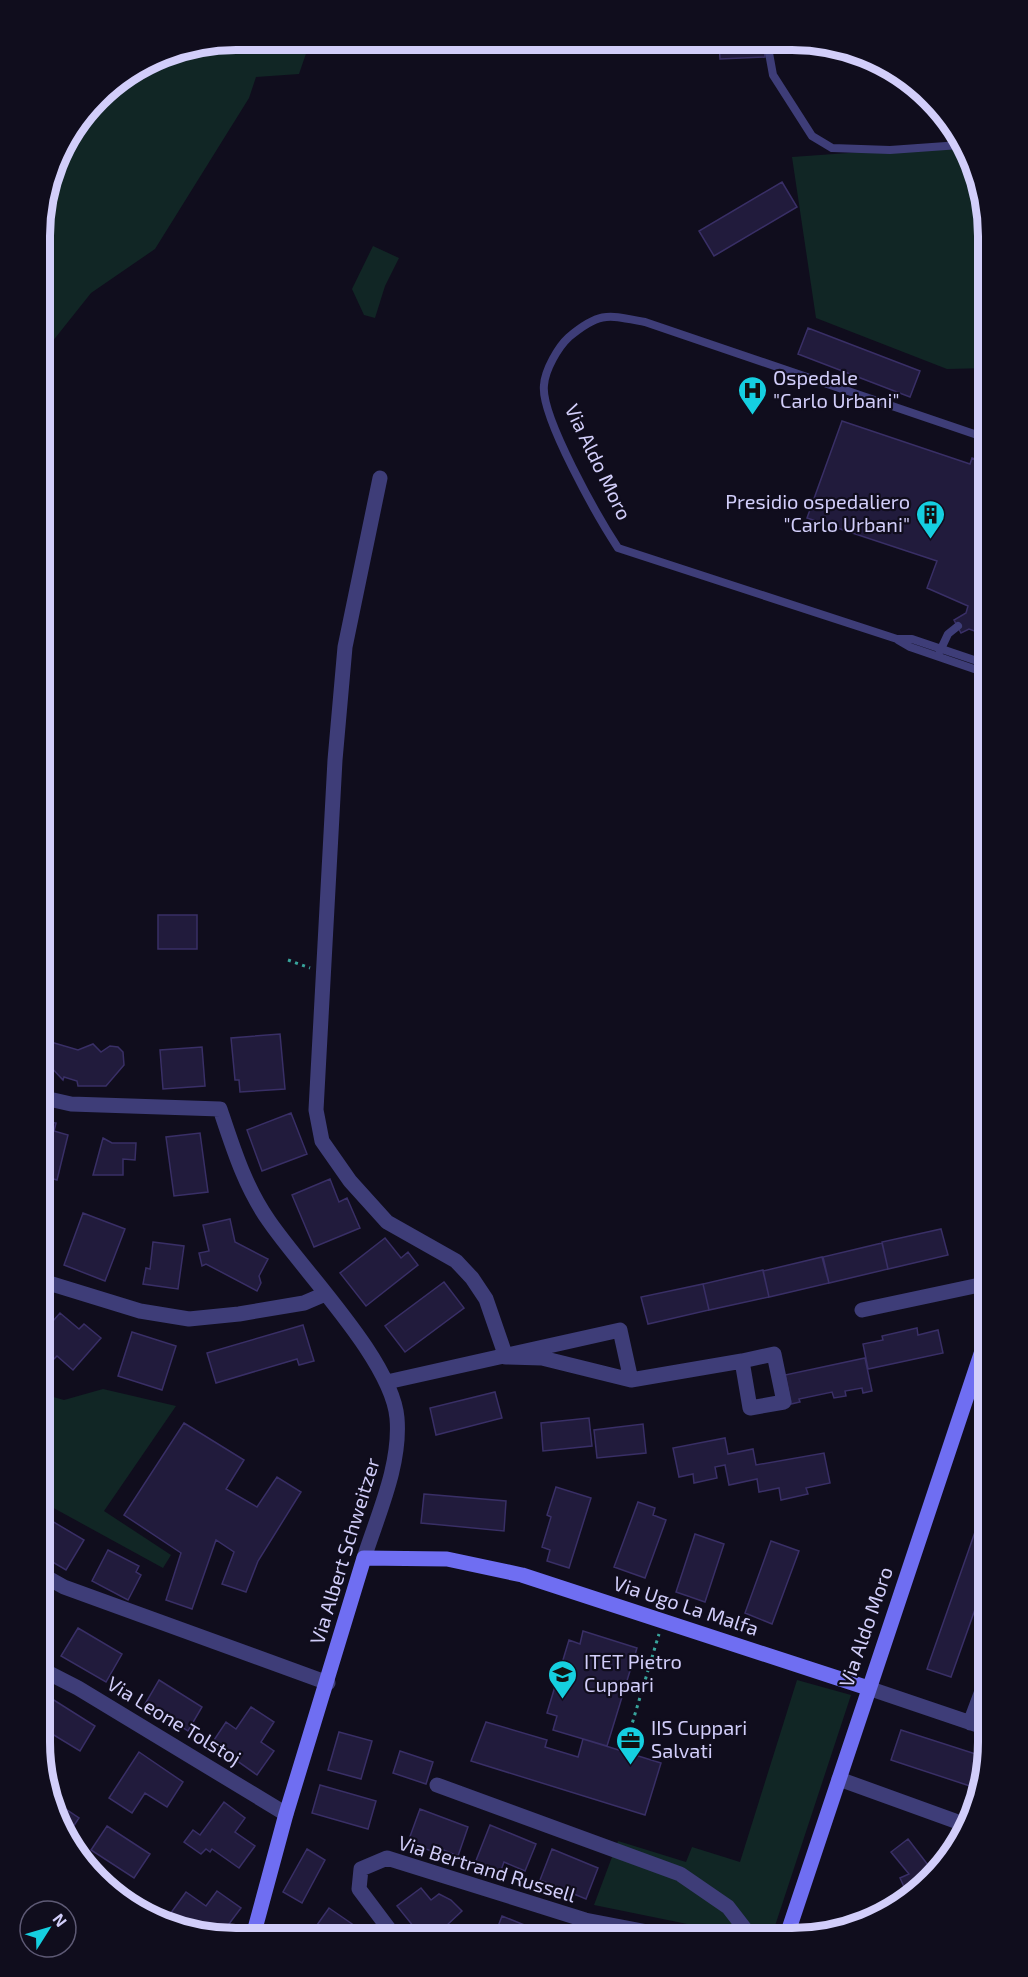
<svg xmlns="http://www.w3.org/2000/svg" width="1028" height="1977" viewBox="0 0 1028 1977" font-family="'Exo 2',sans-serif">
  <rect width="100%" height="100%" fill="#100d1d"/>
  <path fill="#112625" d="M235 39H311L299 74 256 77 249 98 155 249 91 293 52 342 41 331V210L59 148 106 88 160 54Z
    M960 145 979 173 989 235V368L947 369 816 318 792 157Z
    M373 246 399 258 385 286 375 318 364 315 352 289Z
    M103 1389 176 1406 104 1511 171 1555 163 1568 39 1500V1393L64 1400Z
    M797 1680 851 1695 771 1938H756L594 1905 618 1841 686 1862 692 1847 740 1862Z"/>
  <path fill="#211b3c" stroke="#392f66" stroke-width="1.5" d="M719 42H756V47L764 46 765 57 720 59Z
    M782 182 797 207 714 256 699 231Z
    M808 328 920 371 910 397 798 354Z
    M842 421 970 464 972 458 989 464V640L986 635 969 629 961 633 954 620 966 613 968 606 927 588 937 561 807 518Z
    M158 915H197V949H158Z
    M280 1034 285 1089 240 1092 239 1080H235L231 1038Z
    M44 1040 78 1050 93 1044 101 1052 110 1046 118 1047 123 1052 124 1065 106 1086H78L77 1081 64 1077 63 1080 49 1065 46 1066 42 1051Z
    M202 1047 205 1086 163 1089 160 1050Z
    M291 1113 307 1154 262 1171 247 1130Z
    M49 1122 56 1123 54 1131 68 1135 57 1180 40 1175V1128L47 1129Z
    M200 1133 208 1192 174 1196 166 1137Z
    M103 1138 112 1143H136L135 1160 123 1159V1175H93Z
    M330 1179 339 1202 347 1198 360 1228 314 1247 292 1195Z
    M40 1192 53 1195 40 1253Z
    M83 1213 125 1229 105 1281 64 1265Z
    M230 1219 235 1242 268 1259 259 1276 261 1283 257 1291 206 1264 202 1266 199 1253 209 1251 203 1225Z
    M941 1229 948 1255 888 1269 882 1242Z
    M385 1238 401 1258 408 1252 418 1265 366 1306 340 1273Z
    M153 1242 184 1246 178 1289 143 1284 146 1268 150 1269Z
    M882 1243 888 1269 829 1283 823 1257Z
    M822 1257 829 1283 769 1297 763 1271Z
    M763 1270 769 1297 709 1310 703 1284Z
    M444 1282 464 1308 405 1352 385 1326Z
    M703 1284 709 1310 648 1324 641 1297Z
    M60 1313 79 1329 84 1324 101 1338 73 1370 57 1356 52 1361 39 1350V1337Z
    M303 1325 314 1361 299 1365 297 1359 216 1383 207 1353Z
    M917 1328 918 1335 938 1330 943 1353 868 1369 863 1344 883 1340 882 1336Z
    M132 1332 176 1346 162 1390 118 1376Z
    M865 1358 872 1391 863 1393 862 1388 845 1391 846 1396 834 1398 832 1392 799 1399 800 1402 791 1404 785 1375Z
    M495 1392 502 1418 436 1435 430 1408Z
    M589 1418 592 1446 543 1451 541 1423Z
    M184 1423 244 1460 226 1489 257 1507 277 1477 301 1492 258 1561 246 1592 222 1584 234 1552 216 1540 192 1609 166 1600 181 1553 124 1515Z
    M643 1424 646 1453 597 1458 594 1430Z
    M725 1438 728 1454 753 1449 756 1465 824 1453 830 1483 806 1488 808 1494 781 1500 779 1488 759 1492 757 1479 729 1485 725 1465 715 1467 717 1478 694 1483 693 1474 679 1477 673 1448Z
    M556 1487 591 1498 569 1568 547 1561 550 1550 542 1547 551 1517 547 1515Z
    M989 1492V1570L951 1677 927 1669Z
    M424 1494 506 1501 504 1531 421 1523Z
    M638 1502 655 1508 653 1515 666 1520 645 1578 614 1567Z
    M40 1514 84 1540 66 1570 39 1554Z
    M695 1534 724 1544 705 1602 676 1592Z
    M771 1541 799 1551 772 1624 745 1613Z
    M108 1550 139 1566 136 1572 141 1575 128 1600 92 1581Z
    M78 1628 122 1654 106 1682 61 1656Z
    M583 1631 637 1648 607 1746 553 1730 557 1716 547 1713 569 1640 580 1644Z
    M159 1680 202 1707 188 1731 145 1704Z
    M49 1697 95 1726 80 1751 39 1726V1714Z
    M251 1707 274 1722 261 1742 274 1751 257 1775 212 1743 226 1722 236 1729Z
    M486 1722 547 1740 545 1747 578 1757 583 1739 661 1763 645 1815 471 1761Z
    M901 1730 985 1757 976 1788 891 1760Z
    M339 1732 372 1741 361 1779 328 1770Z
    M400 1751 433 1762 426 1784 393 1773Z
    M139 1752 183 1782 167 1807 145 1793 132 1813 109 1798Z
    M320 1785 376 1801 368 1829 312 1813Z
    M48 1797 79 1818 69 1833 49 1804Z
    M224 1802 245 1818 235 1832 255 1846 239 1868 212 1849 210 1852 206 1849 201 1854 184 1842 193 1830 200 1835Z
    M420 1809 468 1827 458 1856 441 1849 439 1854 408 1842Z
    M490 1825 536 1844 525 1871 504 1862 500 1873 475 1863Z
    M107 1826 150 1854 134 1878 91 1850Z
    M908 1839 928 1865 943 1857 946 1864 909 1898 900 1878 909 1874 891 1852Z
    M307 1849 325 1860 302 1903 283 1892Z
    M552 1849 598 1868 586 1899 540 1880Z
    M421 1888 431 1900 439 1894 451 1900 462 1911 446 1926 453 1935 450 1937H422L397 1906Z
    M217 1891 241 1908 220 1936 195 1933 170 1914 186 1892 206 1906Z
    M329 1908 371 1937H320L312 1932Z
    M502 1916 549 1935 548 1937H494Z"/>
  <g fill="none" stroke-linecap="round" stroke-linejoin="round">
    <path stroke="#38a49c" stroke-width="3" stroke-dasharray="3 4.5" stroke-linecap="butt" d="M288 960 310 968
      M626 1744 659 1634"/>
    <path stroke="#3e3d78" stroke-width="8" d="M767 42 773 75 812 136 832 148 890 150 960 145
      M898 640 910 647 980 671 987 676 989 684
      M940 651 948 634 958 626
      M989 665 912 639H897L618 548C599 519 540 416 544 385 545 370 558 347 569 337 600 311 608 315 645 322L989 439"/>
    <path stroke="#3e3d78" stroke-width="15" d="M380 478 345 647 335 760 316 1110 322 1141 350 1181 387 1222 456 1261 472 1278 486 1299 506 1357 542 1358 631 1380
      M40 1097 71 1104 220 1109C233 1148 245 1187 269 1221 303 1271 392 1360 397 1418 401 1465 378 1514 364 1558
      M39 1280 140 1311 189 1319 239 1314 304 1303 325 1294
      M862 1310 989 1283
      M387 1382 620 1330 631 1380 742 1361 750 1408 784 1402 774 1354 742 1361
      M39 1573 64 1587 328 1683
      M39 1668 78 1688 286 1814
      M868 1688 989 1729
      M970 1723 989 1672
      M839 1779 969 1826
      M437 1785 680 1874 728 1907 752 1938
      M395 1937 359 1889 361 1869 387 1858 585 1920 679 1938"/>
    <path stroke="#6f6ef2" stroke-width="15" d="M253 1936 286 1814 364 1558 447 1559 522 1575 868 1688
      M786 1938 989 1330"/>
  </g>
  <defs>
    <symbol id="hospital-pin" viewBox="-11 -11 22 30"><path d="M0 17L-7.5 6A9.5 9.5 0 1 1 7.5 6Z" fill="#15cfe0" stroke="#100d1d"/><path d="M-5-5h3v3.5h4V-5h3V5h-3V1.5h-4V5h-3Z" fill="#111"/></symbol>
    <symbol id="building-pin" viewBox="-11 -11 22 30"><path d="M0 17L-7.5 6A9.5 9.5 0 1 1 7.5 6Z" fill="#15cfe0" stroke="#100d1d"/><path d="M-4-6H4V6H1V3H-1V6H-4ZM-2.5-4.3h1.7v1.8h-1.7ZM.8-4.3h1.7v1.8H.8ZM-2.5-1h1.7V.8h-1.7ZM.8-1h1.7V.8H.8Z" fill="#111"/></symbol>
    <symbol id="school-pin" viewBox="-11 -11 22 30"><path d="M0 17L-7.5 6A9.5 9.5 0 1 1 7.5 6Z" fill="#15cfe0" stroke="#100d1d"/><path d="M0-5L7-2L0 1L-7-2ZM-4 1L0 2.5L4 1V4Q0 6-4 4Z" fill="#111"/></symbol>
    <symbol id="office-pin" viewBox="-11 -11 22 30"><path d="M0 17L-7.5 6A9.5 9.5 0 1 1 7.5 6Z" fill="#15cfe0" stroke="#100d1d"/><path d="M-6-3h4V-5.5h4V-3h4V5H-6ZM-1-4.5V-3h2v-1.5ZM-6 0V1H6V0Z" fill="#111"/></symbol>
  </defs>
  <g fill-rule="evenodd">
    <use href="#hospital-pin" x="736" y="374" width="33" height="45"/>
    <use href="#building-pin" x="914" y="498" width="33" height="45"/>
    <use href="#school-pin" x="546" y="1658" width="33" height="45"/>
    <use href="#office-pin" x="614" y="1724" width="33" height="45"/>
  </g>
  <g text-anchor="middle" stroke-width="4.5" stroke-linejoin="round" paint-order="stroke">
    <g font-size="20" fill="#d2cefa" stroke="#100d1d" text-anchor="start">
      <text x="773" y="385">Ospedale<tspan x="773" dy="23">"Carlo Urbani"</tspan></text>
      <text x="910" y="509" text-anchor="end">Presidio ospedaliero<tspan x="910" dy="23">"Carlo Urbani"</tspan></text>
      <text x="584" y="1669">ITET Pietro<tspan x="584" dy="23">Cuppari</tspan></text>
      <text x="651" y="1735">IIS Cuppari<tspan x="651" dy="23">Salvati</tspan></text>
    </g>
    <g font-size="20" fill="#d2cefa" stroke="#100d1d">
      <text transform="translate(598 462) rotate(64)" y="7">Via Aldo Moro</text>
      <text transform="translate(345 1551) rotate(-73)" y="7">Via Albert Schweitzer</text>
      <text transform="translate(686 1606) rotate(18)" y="7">Via Ugo La Malfa</text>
      <text transform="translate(866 1627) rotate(-71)" y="7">Via Aldo Moro</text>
      <text transform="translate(174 1721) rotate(31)" y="7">Via Leone Tolstoj</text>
      <text transform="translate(487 1869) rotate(17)" y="7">Via Bertrand Russell</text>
    </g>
  </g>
  <path d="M0 0H1028V1977H0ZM236 50H792A186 186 0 0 1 978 236V1742A186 186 0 0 1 792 1928H236A186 186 0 0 1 50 1742V236A186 186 0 0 1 236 50Z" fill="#100d1d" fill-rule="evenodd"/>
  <path fill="none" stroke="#d2cefa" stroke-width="8" d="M236 50H792A186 186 0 0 1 978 236V1742A186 186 0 0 1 792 1928H236A186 186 0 0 1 50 1742V236A186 186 0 0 1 236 50Z"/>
  <g transform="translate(48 1929) rotate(53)"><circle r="28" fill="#100d1d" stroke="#5e5a75" stroke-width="1.5"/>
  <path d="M0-4.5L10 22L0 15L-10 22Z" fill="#15cfe0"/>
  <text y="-9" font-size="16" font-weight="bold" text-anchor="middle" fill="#d2cefa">N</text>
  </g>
</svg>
